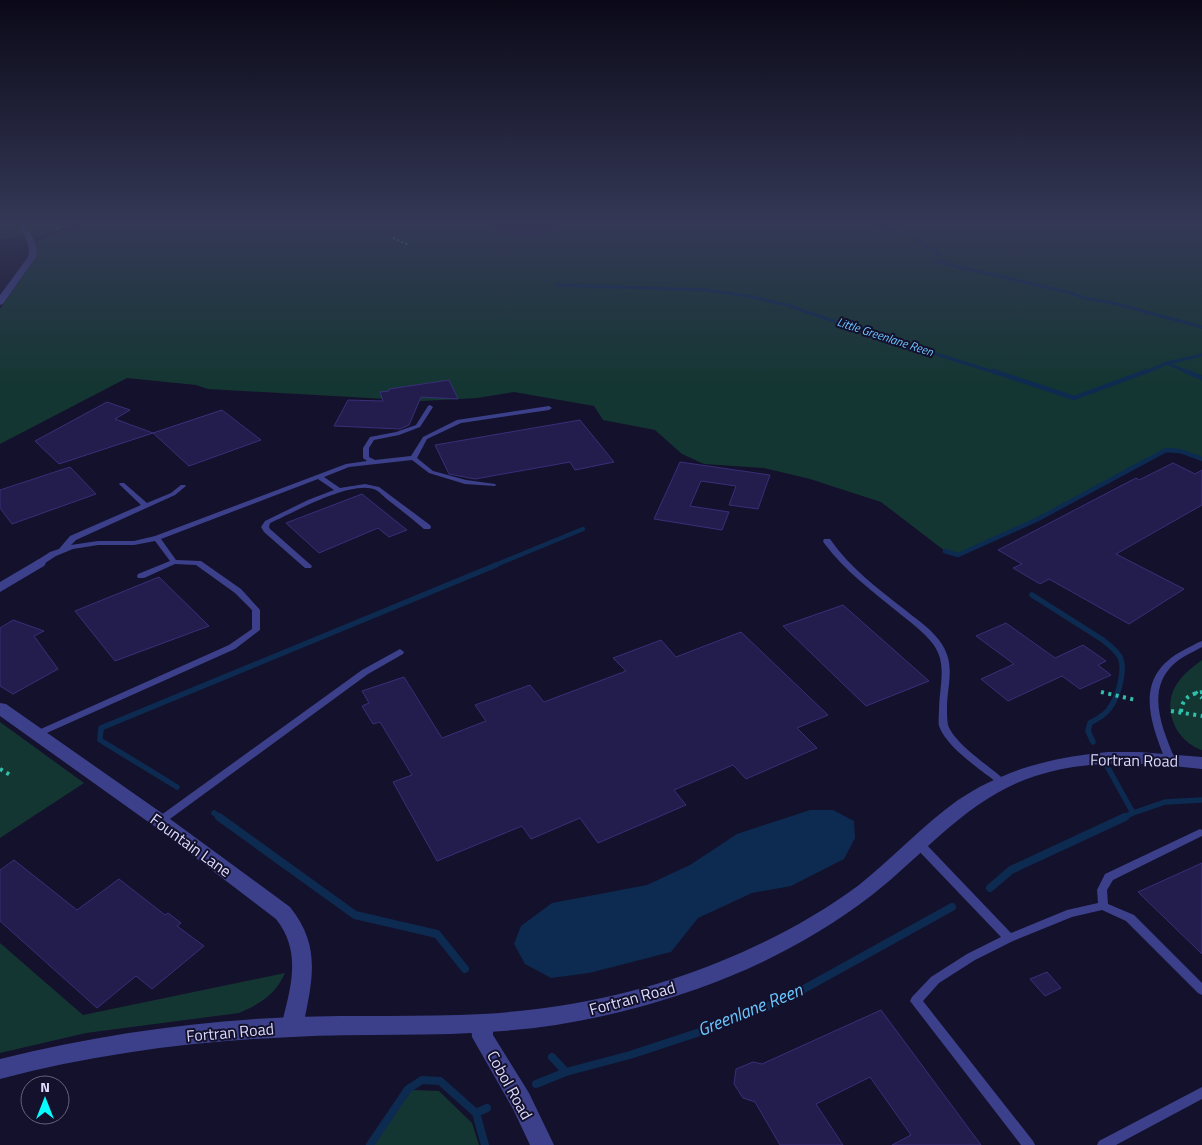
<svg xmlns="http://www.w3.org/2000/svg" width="1202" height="1145" viewBox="0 0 1202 1145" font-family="'Titillium Web',sans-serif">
  <rect width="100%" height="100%" fill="#14112c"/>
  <path fill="#143632" d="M0 223H20L24 236 0 240Z
    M27 223H79L37 237 32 236Z
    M85 223H1202V459L1180 451 1166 450 1036 520 958 555 945 551 881 502 810 479 764 468 704 464 682 454 655 430 603 420 594 406 514 392 477 398 422 401 208 389 196 385 127 378 0 444V309L36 257 38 240Z
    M1202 660V750C1177 742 1162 711 1175 687 1182 675 1191 668 1202 660Z
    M0 722 84 783 0 838Z
    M0 943 83 1015 285 973C276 994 260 1004 239 1013L86 1033 0 1053Z
    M412 1090 439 1091 472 1123 479 1145H371Z"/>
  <path fill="#0d2b50" d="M810 810H833L854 821 855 838 844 859 791 886 752 893 698 918 671 952 589 973 551 978 525 964 514 944 521 926 552 903 647 885 690 865 737 834Z"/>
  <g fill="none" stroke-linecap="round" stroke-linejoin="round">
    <path stroke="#0d2b50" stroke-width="3" d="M874 223C897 230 920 239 939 255L938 262 1071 293 1084 298 1113 303 1202 327
      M556 285 707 290 748 296 787 305 865 332 997 373
      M1167 363 1202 355
      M1144 373 1167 363 1189 373"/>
    <path stroke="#0d2b50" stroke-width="4.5" d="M993 371 1074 398 1147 371
      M1186 371 1202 378
      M945 551 958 555 1036 520 1166 450 1180 451 1202 459
      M493 566 583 529"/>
    <path stroke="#0d2b50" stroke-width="5.5" d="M1032 595 1103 640C1109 645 1116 650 1120 657 1126 670 1118 698 1109 709 1104 716 1097 719 1090 723L1088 731 1093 742
      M1107 766 1133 813 1165 802 1202 800
      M177 787 100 740 101 728 496 565
      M214 813 221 818
      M1122 818 1133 813"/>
    <path stroke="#0d2b50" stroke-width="8" d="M219 817 355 915 437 934 465 969
      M990 888 1011 870 1125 817
      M552 1057 566 1072
      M536 1084 566 1072 630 1055 706 1030 784 1000 952 907
      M476 1113 487 1108
      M370 1145 408 1089 422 1080 440 1081 476 1113 485 1145"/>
  </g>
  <path fill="#231d4d" stroke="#382f79" d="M493 223H557L530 237 492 229Z
    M449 380 458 399 421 397 409 425 400 429 334 426 348 400 383 401 380 392 389 391V389Z
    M107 402 130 410 115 419 153 433 59 464 35 441Z
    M222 410 261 440 189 466 153 433Z
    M580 420 614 462 575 470 570 462 475 479 449 474 435 445Z
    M680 462 770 475 758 509 729 505 736 486 701 481 690 506 729 512 722 530 654 519Z
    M1173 463 1195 474 1202 470V505L1116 554 1184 589 1129 624 1049 579 1040 584 1013 568 1022 564 998 550 1136 478 1139 480Z
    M70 467 96 494 12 524 0 508V490Z
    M362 494 407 530 389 537 378 528 319 553 286 523Z
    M159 577 209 626 115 661 75 611Z
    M843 605 929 681 866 706 783 626Z
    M13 620 44 631 34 636 58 669 13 694 0 686V628Z
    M1006 623 1055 658 1083 645 1106 661 1098 665 1111 675 1080 689 1062 676 1008 701 981 679 1014 664 976 636Z
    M741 632 828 715 797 728 817 748 746 779 733 765 674 790 686 805 598 843 580 818 531 839 522 826 437 861 393 782 412 775 380 722 373 724 362 706 369 703 362 691 404 677 442 738 486 721 475 705 530 685 544 702 626 671 613 658 661 640 676 657Z
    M14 860 77 910 119 879 165 915 168 913 181 923 177 926 204 946 152 989 136 976 97 1008 0 921V870Z
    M1202 863V954L1138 892Z
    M1047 972 1061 988 1045 996 1030 979Z
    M881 1010 981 1145H892L911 1135 870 1077 816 1104 843 1145H780L755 1102 743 1098 734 1084 736 1069 753 1062 762 1064Z"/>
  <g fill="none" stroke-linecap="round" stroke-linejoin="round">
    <path stroke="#30bfab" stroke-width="2" stroke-dasharray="2 2.5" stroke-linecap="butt" d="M57 223 58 232
      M393 238 409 245"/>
    <path stroke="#30bfab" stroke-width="4" stroke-dasharray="3 4.5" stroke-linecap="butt" d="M1101 692 1136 700
      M1195 692 1202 698
      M1171 711 1202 716
      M1181 712C1182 699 1189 694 1202 692
      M0 769 12 776"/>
    <path fill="#3c408b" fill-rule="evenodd" d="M570 223H586L581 226Z
      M430 405 433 407 420 427 399 435 374 440 369 448V457L375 460 411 456 423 437 457 420 549 406 552 408 549 410 461 423 427 439 417 458 433 471 466 480 495 484 496 485 495 486 465 484 429 473 412 460 349 467 324 477 340 488 365 484 379 487 430 525 431 527 430 529H424C412 519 400 509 388 500 384 497 380 492 376 490 352 479 293 513 270 523L269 527 270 529 312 566 311 568H305L264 532 261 527 265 521 308 500 334 490 318 479 161 539 176 560 201 561 241 589 260 610V630L235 649 40 736H34L33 734 34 732 229 645 252 629V610L235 593 196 565 175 564 144 578H138L137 576 138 574 170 561 155 541 134 545H98L73 549 56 556 42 565H36L35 563 36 561 50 552 59 549 70 536 141 505 120 485 119 484 120 483H124L147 503 171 493 181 485H185L186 486 175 495 76 540 71 545 98 541H134L155 536 346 464 367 461 363 458V448L370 437 396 432 416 425 428 406Z
      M824 539H830C850 568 877 588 904 609 916 619 930 628 939 640 957 664 947 683 947 709 947 714 947 720 948 725 954 743 990 767 1005 780L1007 782 1005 784 1002 785 999 784C981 770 947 748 939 726 938 721 939 715 939 710 939 687 948 664 933 644 925 633 910 622 899 613 872 591 845 571 824 543L823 541Z
      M1202 641V647C1193 652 1183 656 1175 663 1145 689 1162 728 1175 759L1173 761 1170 762 1167 761 1165 759C1148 717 1135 675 1184 650 1190 647 1196 643 1202 641Z
      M400 649 404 652 403 654 368 674 163 824 160 825 157 824 155 821 157 818 362 670Z
      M1200 829 1202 830V836L1113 880 1107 890 1108 904 1134 915 1202 983V995L1198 993 1126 921 1102 910 1072 917 1013 941 975 960 939 983 923 1001 1033 1141 1035 1145H1021L910 1001 912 997 931 977 967 954 1001 937 915 847 914 844 915 841 919 840 923 841 1011 933 1067 910 1098 903 1097 890 1105 874Z
      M1202 1087V1099L1116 1145H1097L1099 1141Z"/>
    <path fill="#3c408b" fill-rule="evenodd" d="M19 223H27C30 237 40 242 36 257L3 304 0 305V295L28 257C32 243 22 236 19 223Z
      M39 559 46 563 44 566 0 592V582Z
      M0 703 6 704 166 816 290 907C322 947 312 981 303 1027L299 1034 292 1037 285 1034 281 1027C290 989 303 953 276 919L154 826 0 716Z
      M482 1014 489 1017 493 1024V1035L529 1093 554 1145H530L513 1109 472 1037 471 1024 475 1017Z"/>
    <path fill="#3c408b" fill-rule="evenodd" d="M1108 752H1139L1202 757V769C1143 762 1081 758 1024 780 963 804 922 856 872 895 819 936 759 967 697 989 634 1011 570 1026 503 1031 433 1037 362 1033 292 1037 193 1041 96 1054 0 1079V1059C96 1035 194 1021 293 1017 356 1015 419 1017 483 1014 563 1009 644 993 719 962 768 942 816 917 859 885 893 858 923 825 958 800 1004 769 1054 757 1108 752Z"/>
  </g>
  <linearGradient id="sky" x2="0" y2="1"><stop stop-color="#0b0918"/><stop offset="0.58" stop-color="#343856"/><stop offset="1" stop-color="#343856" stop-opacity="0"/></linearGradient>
  <rect width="1202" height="384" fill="url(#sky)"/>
  <g text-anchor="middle" stroke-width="4" stroke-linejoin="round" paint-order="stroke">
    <g font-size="12" font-style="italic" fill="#6ac6ff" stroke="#14112c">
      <text transform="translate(885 337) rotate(18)" y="4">Little Greenlane Reen</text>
    </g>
    <g font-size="16" fill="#dddcff" stroke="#14112c">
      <text transform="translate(1134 760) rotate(1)" y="6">Fortran Road</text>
      <text transform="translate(191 845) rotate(36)" y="6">Fountain Lane</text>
      <text transform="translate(632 998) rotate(-15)" y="6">Fortran Road</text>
      <text transform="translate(230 1032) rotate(-5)" y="6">Fortran Road</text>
      <text transform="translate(510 1085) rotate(61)" y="6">Cobol Road</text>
    </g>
    <g font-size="18" font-style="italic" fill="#6ac6ff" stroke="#14112c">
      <text transform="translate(750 1010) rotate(-22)" y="6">Greenlane Reen</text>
    </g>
  </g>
  <g transform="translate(45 1100)"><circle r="24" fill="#14112c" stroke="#646280"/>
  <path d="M0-4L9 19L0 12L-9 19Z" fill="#08fbff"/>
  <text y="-8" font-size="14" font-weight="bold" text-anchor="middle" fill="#dddcff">N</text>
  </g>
</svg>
